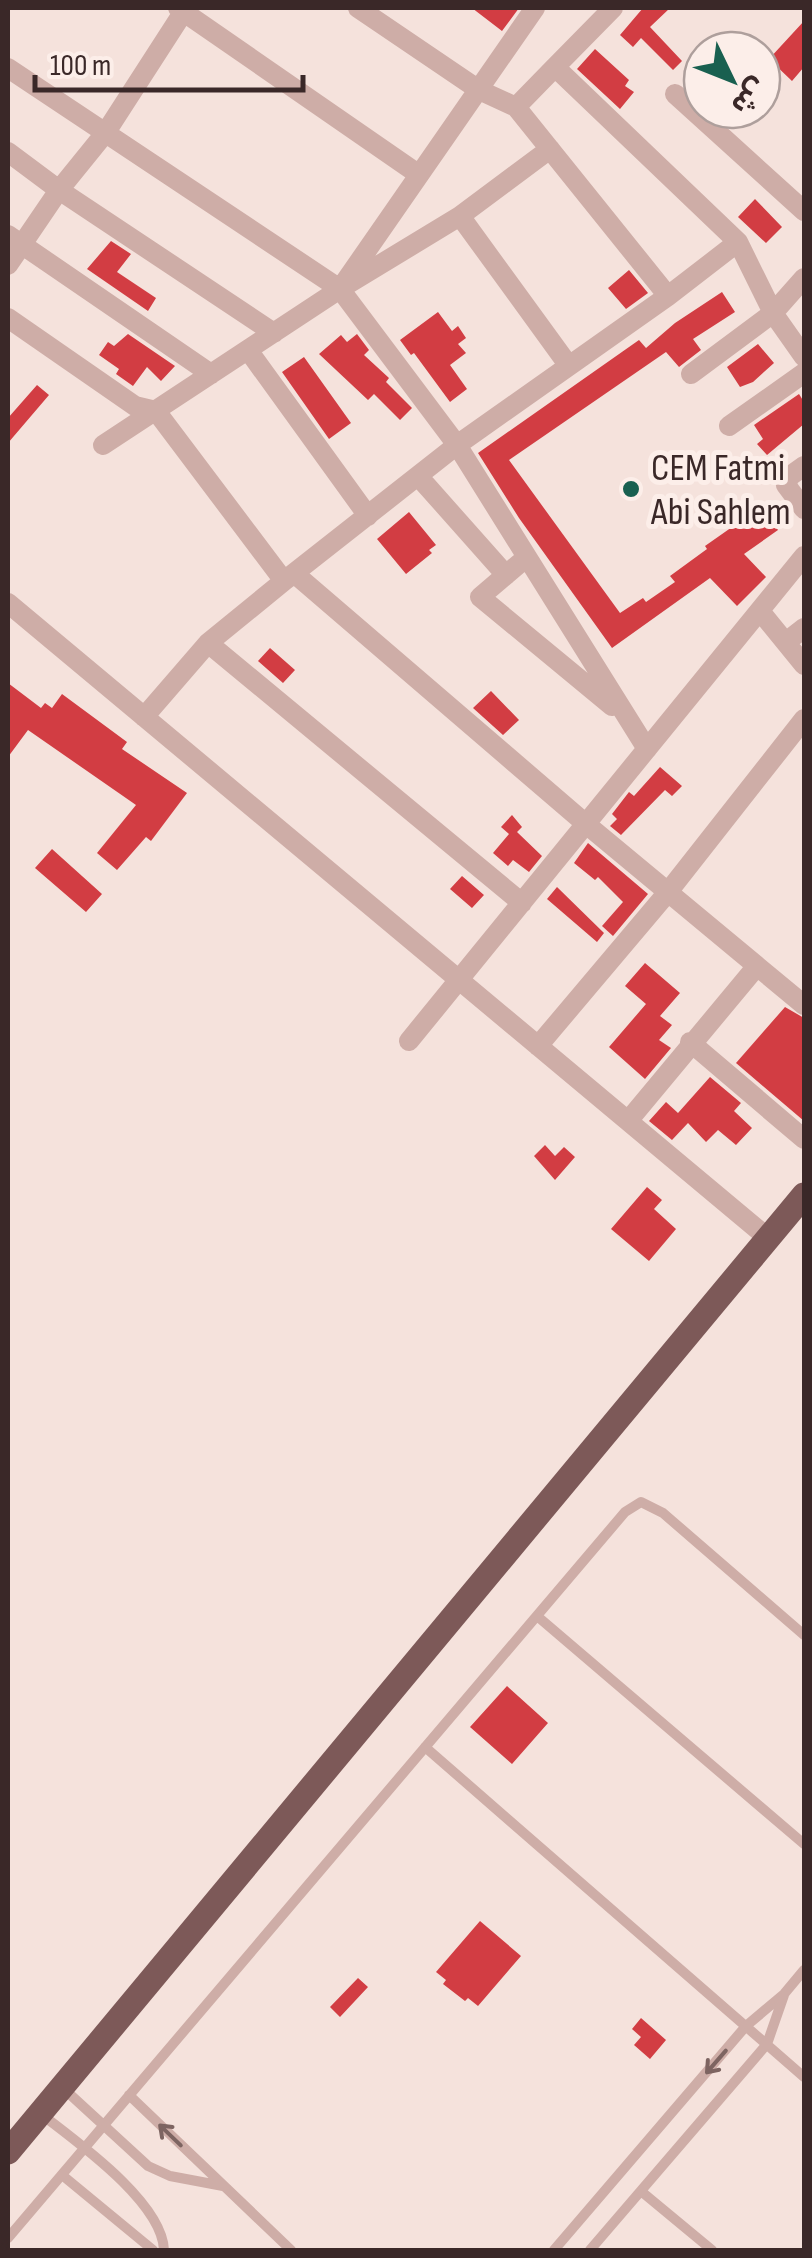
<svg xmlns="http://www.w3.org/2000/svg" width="812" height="2258" viewBox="0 0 812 2258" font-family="'Sofia Sans Condensed','Noto Sans Arabic',sans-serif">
  <rect width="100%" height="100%" fill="#f5e2dc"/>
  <path fill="#d23d43" d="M472 8H519L502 31Z
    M643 8H670L650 27 682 61 673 70 641 38 633 47 620 35Z
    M804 21V67L792 81 769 59Z
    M595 49 629 80 625 86 634 92 620 109 577 69Z
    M755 199 782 227 766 243 738 217Z
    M111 241 131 254 117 272 156 298 148 311 87 269Z
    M629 270 648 293 626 309 608 288Z
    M722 292 735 312 693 339 701 350 679 367 666 352 509 460 620 613 643 598 646 602 675 582 670 576 707 549 705 546 762 506 778 530 744 554 766 577 737 606 710 578 612 648 519 518 478 453 639 340 646 348 675 323Z
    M438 312 452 331 458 326 466 338 458 344 466 353 450 365 467 389 450 402 414 353 411 355 400 340Z
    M128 334 175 366 161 381 147 367 133 386 116 374 119 369 99 355 108 342 114 346Z
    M357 334 369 350 364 355 389 378 386 382 412 408 400 420 374 394 368 400 319 354 341 335 347 342Z
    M758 344 774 363 753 382 740 387 727 367Z
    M304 357 351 423 329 439 282 372Z
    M37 385 49 395 8 443V418Z
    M799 394 804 402V424L767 455 757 444 763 439 754 425Z
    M409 512 436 545 429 550 432 553 406 574 377 539Z
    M270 648 295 670 283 683 258 661Z
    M8 683 41 708 45 703 52 708 62 694 127 742 122 749 187 793 151 841 146 837 117 870 97 853 136 805 28 730 8 757Z
    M491 691 519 720 503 735 473 708Z
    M660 767 682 786 672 796 665 790 621 835 610 826 617 819 612 814 629 792 634 796Z
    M512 815 522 827 517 832 542 856 529 872 513 860 508 866 493 853 509 834 501 827Z
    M588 843 648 894 613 936 602 926 623 902 598 877 595 880 574 863Z
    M52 849 102 894 86 912 35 868Z
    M462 876 484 895 472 908 450 889Z
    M557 887 604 933 597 942 547 899Z
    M645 963 680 993 660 1016 672 1025 659 1040 671 1048 645 1079 609 1047 646 1004 625 986Z
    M785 1007 804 1018V1121L736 1063Z
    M710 1077 741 1103 734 1111 752 1128 736 1145 718 1130 706 1142 688 1123 672 1140 649 1121 666 1102 678 1113Z
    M545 1145 555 1156 564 1147 575 1157 555 1180 534 1156Z
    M647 1187 662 1200 654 1209 676 1229 649 1261 611 1229Z
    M507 1686 548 1723 512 1764 470 1727Z
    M480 1921 521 1956 478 2006 468 1998 465 2001 443 1984 446 1980 436 1972Z
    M358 1978 368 1987 340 2017 330 2007Z
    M641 2018 666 2040 650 2059 634 2045 641 2037 632 2029Z"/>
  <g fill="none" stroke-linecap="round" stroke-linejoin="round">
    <path stroke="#ceada7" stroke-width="10" d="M537 1616 804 1844
      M425 1747 804 2077
      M63 2088 148 2166 170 2176 223 2186
      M129 2095 291 2250
      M41 2114C77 2142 162 2202 164 2250
      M62 2175 153 2250
      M642 2192 712 2250
      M8 2238 625 1512 641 1502 663 1513 804 1635
      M554 2250 746 2026 784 1994 804 1970
      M590 2250 767 2044 784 1995"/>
    <path stroke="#ceada7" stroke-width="20" d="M178 8 418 174
      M358 8 479 90 516 107
      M613 8 555 67 738 242 773 313 804 357
      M555 67 516 107 668 296
      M8 68 340 289 457 445 647 749
      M675 94 804 211
      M8 152 59 190 274 333
      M460 216 569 366
      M8 235 211 374
      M8 265 59 190 106 132 186 8
      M348 284 460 216 550 149
      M8 318 135 406 156 411 284 581
      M248 350 368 516
      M691 374 773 313 804 278
      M729 426 804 373
      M103 445 340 289 535 8
      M804 466 790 476 786 485 804 509
      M418 476 506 575
      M527 557 480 597 612 706
      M295 574 586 824 804 1005
      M8 603 768 1238
      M760 611 804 665
      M786 642 804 628
      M208 643 522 903
      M144 717 208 643 284 581 457 445 668 296 738 242
      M409 1041 804 556
      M690 1042 804 1139
      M538 1046 668 892 804 719
      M628 1121 757 966"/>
    <path stroke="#7d5958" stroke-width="25" d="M8 2152 804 1195"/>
  </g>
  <defs><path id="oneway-shaft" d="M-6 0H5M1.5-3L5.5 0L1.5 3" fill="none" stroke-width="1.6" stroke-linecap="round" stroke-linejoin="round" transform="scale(2.5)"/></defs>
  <g stroke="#7d6461">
    <use href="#oneway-shaft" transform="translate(716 2062) rotate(131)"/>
    <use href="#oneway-shaft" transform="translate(170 2135) rotate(-136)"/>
  </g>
  <circle fill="#196050" stroke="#fceee9" stroke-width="4" cx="631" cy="489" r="10"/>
  <g text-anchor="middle" stroke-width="10" stroke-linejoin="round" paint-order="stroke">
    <g font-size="38" fill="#3a2828" stroke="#fceee9" text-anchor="start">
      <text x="651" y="480">CEM Fatmi<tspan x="651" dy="44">Abi Sahlem</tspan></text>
    </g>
  </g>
  <rect width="812" height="2258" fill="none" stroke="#3a2828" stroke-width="20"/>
  <g transform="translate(732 80) rotate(133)"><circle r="48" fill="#fceee9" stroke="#ae9f9c" stroke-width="2.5"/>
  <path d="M0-8L18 38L0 25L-18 38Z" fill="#196050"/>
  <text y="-15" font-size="28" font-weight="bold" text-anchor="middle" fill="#3a2828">ش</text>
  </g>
  <path d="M35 75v15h268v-15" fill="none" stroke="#3a2828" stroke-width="5"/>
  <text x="50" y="75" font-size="30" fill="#3a2828" stroke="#fceee9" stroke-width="8" paint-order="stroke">100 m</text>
</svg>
